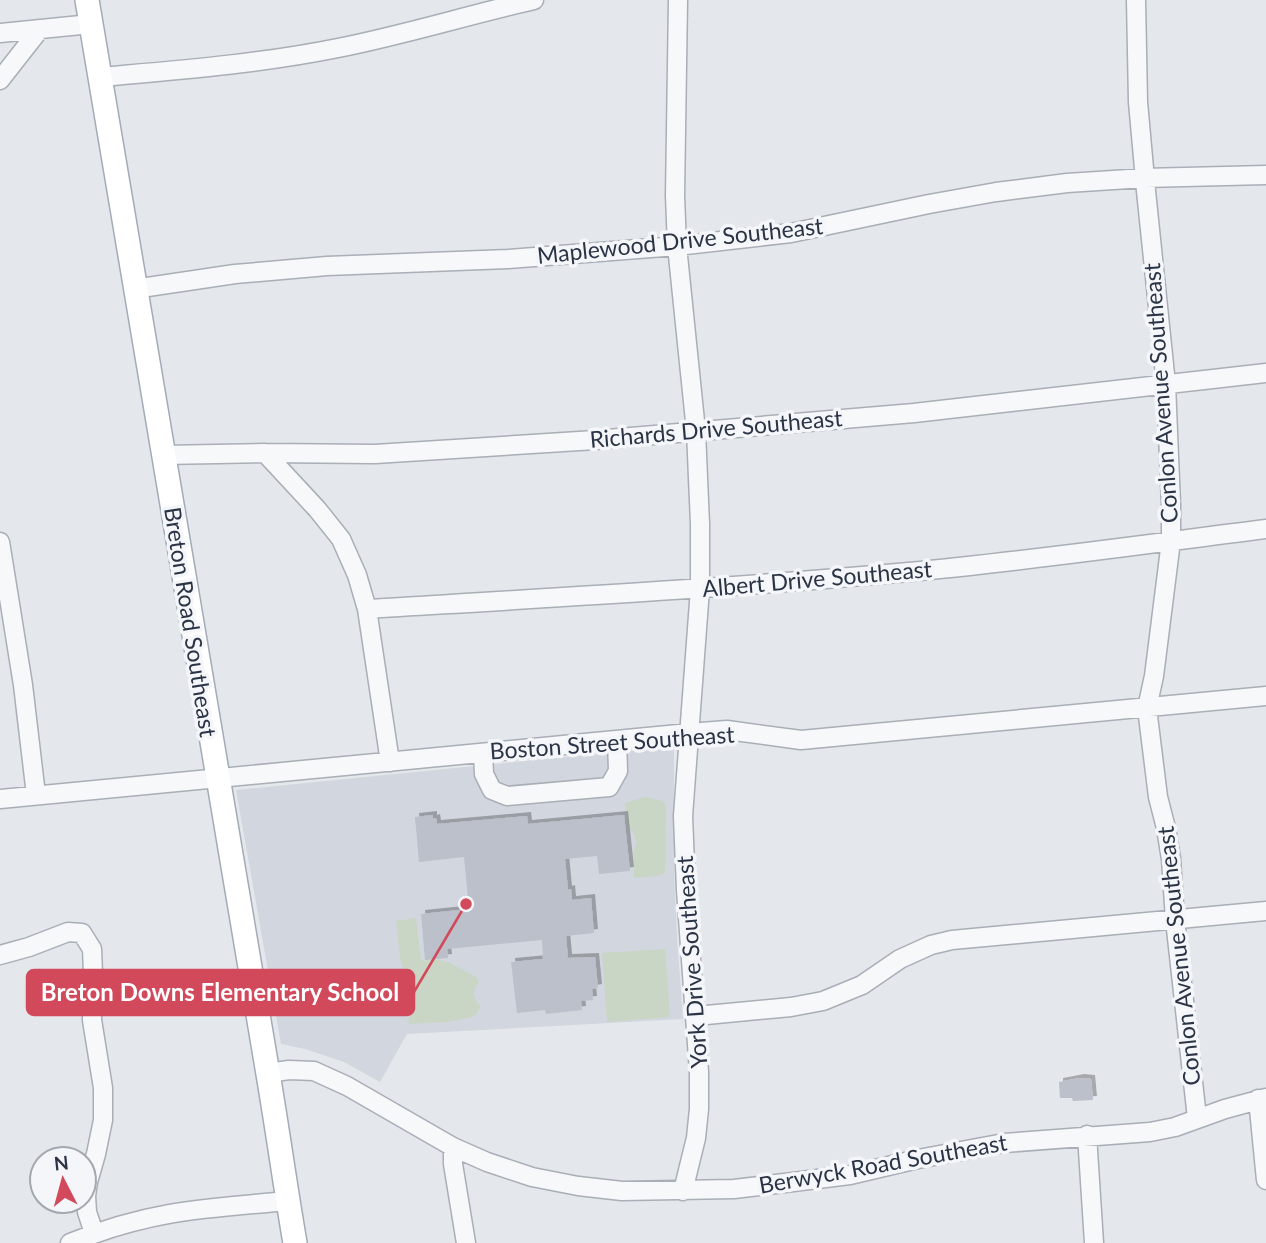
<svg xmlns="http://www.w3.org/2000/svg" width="1266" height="1243" viewBox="0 0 1266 1243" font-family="Lato,sans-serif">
  <defs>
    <filter id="shadow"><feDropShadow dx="4" dy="-4" stdDeviation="0" flood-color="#0004"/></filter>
  </defs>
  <rect width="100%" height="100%" fill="#e4e7ec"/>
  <path fill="#d2d6de" d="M674 746V870L677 937 683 1019 407 1034 380 1082 344 1062 305 1049 281 1044 236 790Z"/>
  <path fill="#c9d6c5" d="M645 797 663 801 666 807 665 873 656 876 634 878V848L636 842 635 836 629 828 625 803Z
    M416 918 421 960 424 961 435 959 448 962 476 977 479 982C471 993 473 997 481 1007L473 1017 447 1022 409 1024 405 970 401 964 396 921Z
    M665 949 670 1017 607 1022 602 953Z"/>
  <path fill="#bbc0ca" filter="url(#shadow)" d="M433 815V819L436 818 437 824 527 816 528 824 624 815 630 871 599 874 597 856 565 859 568 890 571 889 572 900 591 898 594 933 566 936 568 958 595 957 598 988 592 989 593 1000 581 1001 582 1010 546 1014 545 1010 517 1013 511 962 543 959 542 940 447 949 448 958 425 960 421 914 469 909 464 857 419 862 415 817Z
    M1080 1078 1091 1079 1093 1100 1073 1101 1072 1098H1060L1059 1082Z"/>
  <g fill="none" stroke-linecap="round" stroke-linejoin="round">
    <defs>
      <path id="minor" d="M678 0 675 196 677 246 696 431 700 524V589L683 816 686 890 699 1072V1109L696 1138 683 1191
        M1136 0 1138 102 1146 191 1166 384 1171 505V541L1154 676 1147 708 1158 797 1166 828 1171 859 1175 920 1197 1118
        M0 33 91 24
        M100 77C179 70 259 64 338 48 404 35 468 15 534 0
        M0 80 40 29
        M134 289 235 274 327 266 508 259 677 246 791 233 929 204 996 192 1067 183 1144 178 1266 175
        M265 453 317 509 341 539 357 575 367 609 390 762
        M163 455 265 453 375 454 595 440 914 413 1266 373
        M0 542 23 685 36 795
        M367 609C548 598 729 588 909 572 1029 561 1147 544 1266 529
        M483 753 484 774 492 790 507 796 609 787 618 771 617 740
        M0 799 689 733 727 730 801 740 1266 696
        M0 955 29 947 68 932 82 933 92 949 93 973 92 1020 103 1088V1120L96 1154 88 1182 86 1196 87 1212 94 1233
        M696 1016 791 1007 823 1001 862 985 900 959 931 945 952 940 1266 911
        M268 1073 289 1070 314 1071 347 1086 453 1147 487 1162 532 1177 578 1186 622 1191 734 1189 793 1182 850 1175 918 1159 1004 1143 1150 1132 1175 1127 1225 1109 1266 1098
        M1258 1099 1266 1180
        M1087 1135 1094 1243
        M453 1147V1164L466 1243
        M70 1243C102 1230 135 1220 169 1214 208 1207 248 1205 287 1201"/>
      <path id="major" d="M87 0C144 356 205 712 267 1068 277 1126 285 1185 295 1243"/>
    </defs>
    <use href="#minor" stroke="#a9aeb7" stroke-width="21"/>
    <use href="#major" stroke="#a3abb8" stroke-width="26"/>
    <use href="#minor" stroke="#f7f8fa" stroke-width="18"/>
    <use href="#major" stroke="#fff" stroke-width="23"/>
  </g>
  <g text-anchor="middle" stroke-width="7" stroke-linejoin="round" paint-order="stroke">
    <g font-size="23" fill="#2b3445" stroke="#f4f6f9">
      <text transform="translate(680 241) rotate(-6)" y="8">Maplewood Drive Southeast</text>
      <text transform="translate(1161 393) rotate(-94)" y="8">Conlon Avenue Southeast</text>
      <text transform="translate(716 429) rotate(-5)" y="8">Richards Drive Southeast</text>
      <text transform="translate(817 579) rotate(-5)" y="8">Albert Drive Southeast</text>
      <text transform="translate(190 622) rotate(81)" y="8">Breton Road Southeast</text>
      <text transform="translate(612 743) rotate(-4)" y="8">Boston Street Southeast</text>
      <text transform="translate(1179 956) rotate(-96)" y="8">Conlon Avenue Southeast</text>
      <text transform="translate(692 962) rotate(-94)" y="8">York Drive Southeast</text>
      <text transform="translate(883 1164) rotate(-10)" y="8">Berwyck Road Southeast</text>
    </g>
  </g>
  <path fill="none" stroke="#d1495b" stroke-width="2.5" d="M466 904L414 992"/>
  <circle fill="#d1495b" stroke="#f4f6f9" stroke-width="2.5" cx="466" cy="904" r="7"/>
  <rect fill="#d1495b" stroke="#d1495b" stroke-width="2.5" x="27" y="970" width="387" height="45" rx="7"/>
  <g font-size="24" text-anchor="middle" font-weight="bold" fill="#fff">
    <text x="220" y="1001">Breton Downs Elementary School</text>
  </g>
  <g transform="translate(63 1180) rotate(354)"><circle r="33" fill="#f4f6f9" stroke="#a4a8b1" stroke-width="2"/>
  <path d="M0-5L12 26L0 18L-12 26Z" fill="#d1495b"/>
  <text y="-10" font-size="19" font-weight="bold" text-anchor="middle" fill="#2b3445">N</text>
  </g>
</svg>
